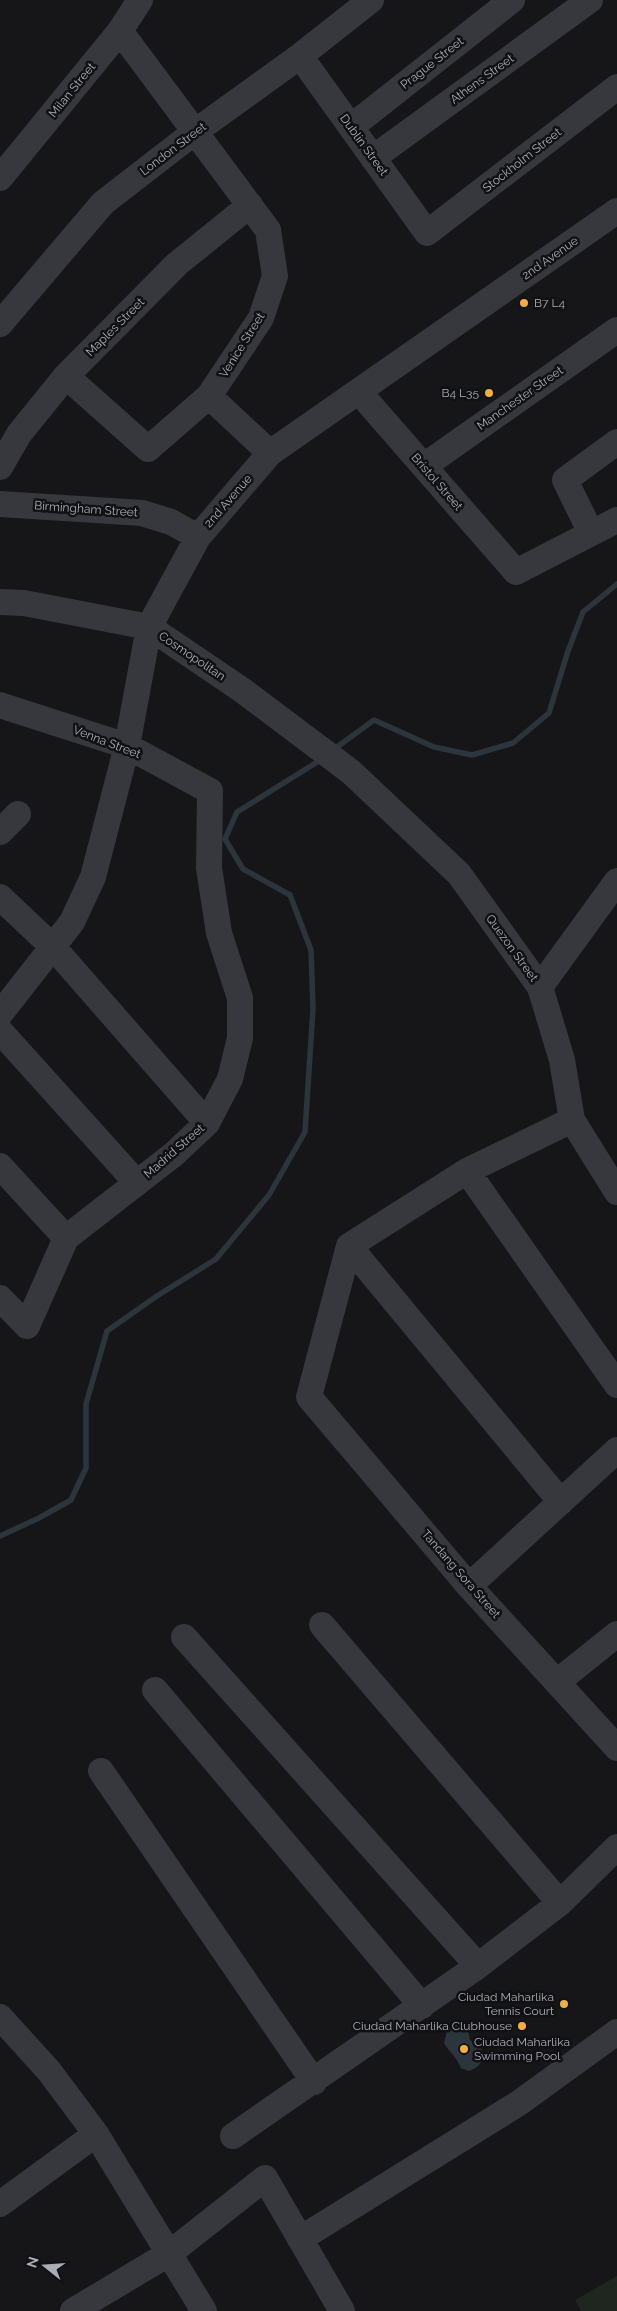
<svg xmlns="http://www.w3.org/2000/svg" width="617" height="2311" viewBox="0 0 617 2311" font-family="Raleway,sans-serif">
  <rect width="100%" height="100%" fill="#161618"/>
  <path fill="#1e261f" d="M617 2276V2311H581L575 2300Z"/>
  <path fill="#2c353c" d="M457 2024 468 2030 470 2040 481 2048C483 2061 482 2066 469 2071L461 2068C456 2056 450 2053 444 2043L447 2031Z"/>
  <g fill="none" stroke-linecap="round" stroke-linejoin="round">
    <path stroke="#2c353c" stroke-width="5.5" d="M333 750 374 720 434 747 472 755 513 743 549 713 568 651 583 612 617 584
      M0 1536 39 1518 71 1500 86 1468V1404L107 1331 157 1296 216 1259 269 1195 305 1132 313 1009 311 950 290 895 243 869 225 839 237 812 322 759"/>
    <path stroke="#37383d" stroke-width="26" d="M300 56 427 233 617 87
      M351 127 512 0
      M373 158 590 0
      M0 178 120 31 140 0
      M0 324 103 203 196 131 300 56 371 0
      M66 376 148 449 209 396 261 318 275 276 268 230 120 31
      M359 392 516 572 617 520
      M209 396 270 453
      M424 466 617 330
      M0 467 19 434 66 376 177 264 250 205
      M0 504 142 513 171 522 198 537
      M591 533 565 480 617 442
      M0 602 24 603 149 627 242 690 351 772 459 874 540 987 562 1060 572 1120 617 1192
      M0 705 127 746 210 791 209 868 219 933 240 998V1038L230 1079 207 1123 174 1154 66 1238 27 1326 0 1298
      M0 832 18 814
      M0 897 54 948 207 1123
      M540 987 617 881
      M0 1014 72 922 93 877 127 746 149 627 198 537 270 453 617 211
      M0 1031 137 1183
      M572 1120 467 1171 349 1246 309 1397 469 1586 617 1748
      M0 1166 66 1238
      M467 1171 617 1385
      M349 1246 561 1502
      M469 1586 617 1450
      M322 1625 560 1903
      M184 1637 478 1966
      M557 1682 617 1634
      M155 1690 422 2006
      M101 1771 314 2082
      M0 2017 49 2071 96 2134 204 2311
      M233 2136 478 1966 560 1903 617 1847
      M0 2204 96 2134
      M300 2239 519 2103 617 2032
      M73 2311 170 2253 265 2178 342 2311"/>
  </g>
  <g fill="#f2b134" stroke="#111113" stroke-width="2">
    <circle cx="524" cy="303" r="5"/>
    <circle cx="489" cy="393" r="5"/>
    <circle cx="564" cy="2004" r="5"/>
    <circle cx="522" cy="2026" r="5"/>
    <circle cx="464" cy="2049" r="5"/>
  </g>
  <g text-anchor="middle" stroke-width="5" stroke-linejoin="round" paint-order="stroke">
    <g font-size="12" fill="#a8adb8" stroke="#111113">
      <text transform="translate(432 63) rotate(-38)" y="4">Prague Street</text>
      <text transform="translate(482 79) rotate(-36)" y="4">Athens Street</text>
      <text transform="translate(72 90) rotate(-51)" y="4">Milan Street</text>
      <text transform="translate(364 145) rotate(54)" y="4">Dublin Street</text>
      <text transform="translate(173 149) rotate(-37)" y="4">London Street</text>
      <text transform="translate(522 160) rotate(-38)" y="4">Stockholm Street</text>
      <text transform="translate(550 258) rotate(-35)" y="4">2nd Avenue</text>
      <text transform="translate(115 327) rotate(-45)" y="4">Maples Street</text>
      <text transform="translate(242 345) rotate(-58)" y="4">Venice Street</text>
      <text transform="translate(520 398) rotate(-35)" y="4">Manchester Street</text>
      <text transform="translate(437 482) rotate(49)" y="4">Bristol Street</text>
      <text transform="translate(228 501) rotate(-49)" y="4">2nd Avenue</text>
      <text transform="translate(86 509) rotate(4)" y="4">Birmingham Street</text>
      <text transform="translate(192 656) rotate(34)" y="4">Cosmopolitan</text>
      <text transform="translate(107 742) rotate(21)" y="4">Venna Street</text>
      <text transform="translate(512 948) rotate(54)" y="4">Quezon Street</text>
      <text transform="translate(174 1151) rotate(-41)" y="4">Madrid Street</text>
      <text transform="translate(461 1574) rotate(49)" y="4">Tandang Sora Street</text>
    </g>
    <g font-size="12" fill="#a8adb8" stroke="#111113" text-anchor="end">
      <text x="534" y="307" text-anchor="start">B7 L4</text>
      <text x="479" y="397">B4 L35</text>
      <text x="554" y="2001">Ciudad Maharlika<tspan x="554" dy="14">Tennis Court</tspan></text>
      <text x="512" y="2030">Ciudad Maharlika Clubhouse</text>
      <text x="474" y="2046" text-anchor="start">Ciudad Maharlika<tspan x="474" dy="14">Swimming Pool</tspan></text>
    </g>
  </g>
  <g transform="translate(45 2266) rotate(287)" stroke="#111113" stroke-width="4" paint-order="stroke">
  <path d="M0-4L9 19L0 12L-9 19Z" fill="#a8adb8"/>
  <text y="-8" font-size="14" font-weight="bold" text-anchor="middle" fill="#a8adb8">N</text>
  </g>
</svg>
